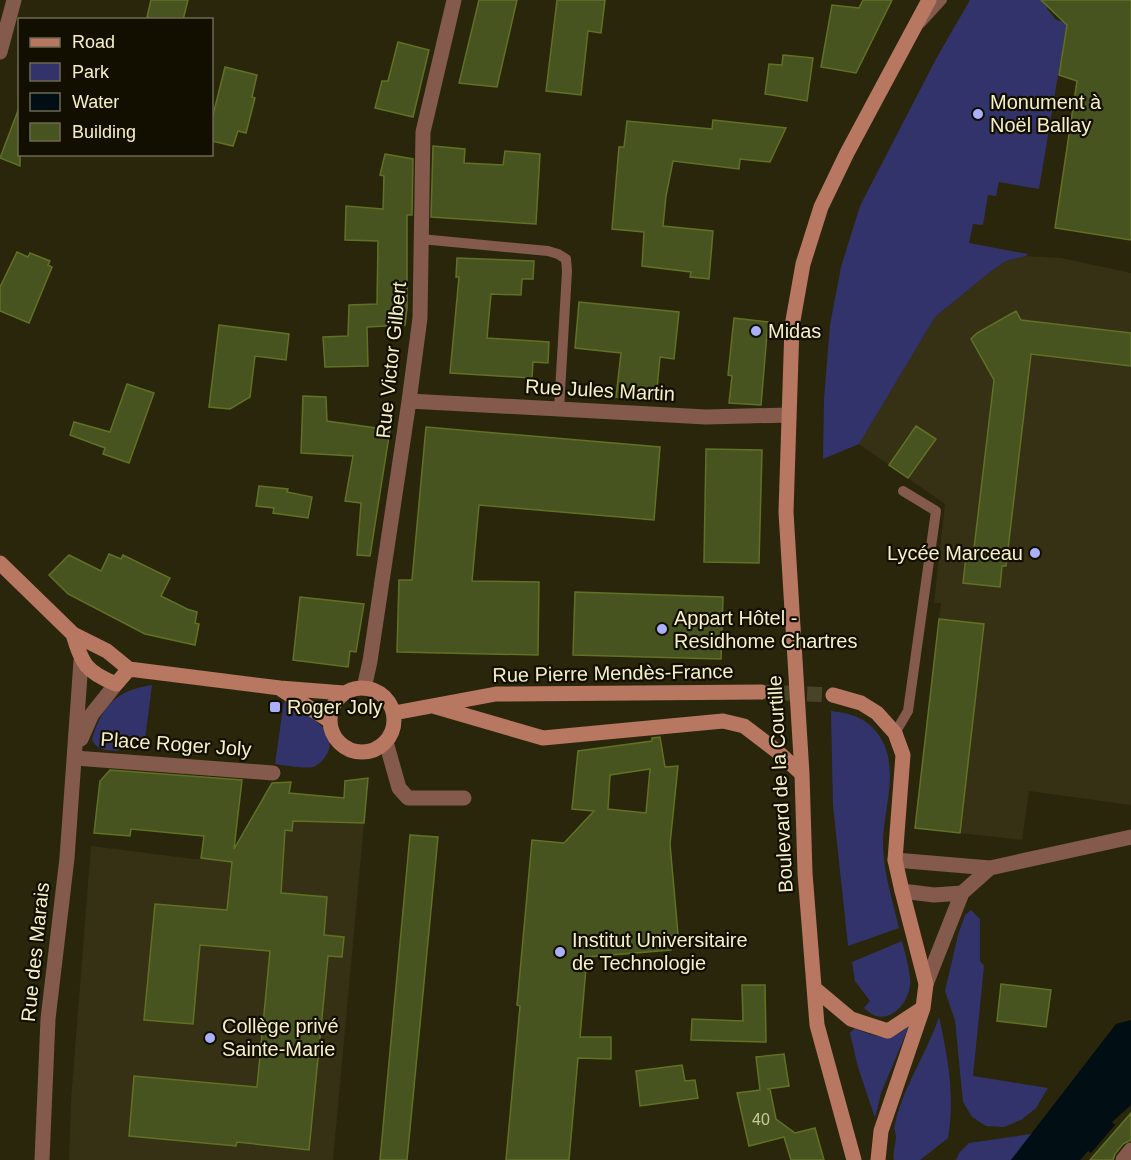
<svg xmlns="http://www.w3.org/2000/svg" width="1131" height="1160" viewBox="0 0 1131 1160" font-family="Helvetica,sans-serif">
  <rect width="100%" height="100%" fill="#2a260c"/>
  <path fill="#363114" d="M1026 256 1061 258 1131 273V805L1029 791 1022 840 915 828 941 603H934L945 504 859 444 935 317 990 272 1006 261Z
    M293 821 364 823 333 1160H69L71 1101 91 846 194 859 204 858 232 862 278 829 292 831Z"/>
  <path fill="#33336b" d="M970 0H1049L1047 9 1056 20 1067 22 1039 189 999 182 996 196 988 195 983 225 973 224 969 243 1028 254 1026 256 1006 261 990 272 935 317 859 444 823 459 824 399 830 325 841 267 860 206 936 59Z
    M152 685 145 739 129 736 118 751C107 750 98 751 92 740 101 706 117 690 152 685Z
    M284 701C301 709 340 730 327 754 324 759 319 765 313 767 304 769 284 765 275 764Z
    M831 711C850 713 867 718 878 734 902 767 882 810 883 847 884 874 893 902 899 928L848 946 833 805Z
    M971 910 980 919V961L984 966 973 1076 1048 1088 1036 1108 1021 1120 1004 1127 986 1126 972 1117 963 1102 955 1020 945 991 958 935 965 915Z
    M902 941C905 953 909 966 910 979 912 996 896 1021 876 1016 872 1015 867 1010 864 1008L870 1001 855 981 852 962Z
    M939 1017C948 1057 955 1097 948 1138L920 1160H894C892 1152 896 1145 896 1137 896 1132 893 1129 895 1124 903 1087 927 1053 939 1017Z
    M909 1026 881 1093 875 1118 858 1067 850 1033 855 1028C876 1038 890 1042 909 1026Z
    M1032 1134 1011 1160H956L959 1153 969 1143Z"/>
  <path fill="#010e13" d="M1131 1020V1105L1112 1122 1115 1125 1091 1153 1088 1151 1080 1160H1011L1116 1024Z"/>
  <path fill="#48541f" stroke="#617124" stroke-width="1.5" fill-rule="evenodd" d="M151 0H188L183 20H157L147 17Z
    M479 0H517L497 87 459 83Z
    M557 0H605L601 33 588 31 581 95 546 91Z
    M863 0H892L856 73 821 67 832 5 859 8Z
    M1041 0H1131V240L1055 228 1077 81 1059 75 1067 25Z
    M398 42 429 50 413 117 375 108 382 81H388Z
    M783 55 813 58 807 101 765 94 769 64 782 65Z
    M225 67 257 75 252 97 255 98 246 133 238 131 233 146 212 141V119Z
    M19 108H20V166L0 158Z
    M713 120 786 128 770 162 740 159 739 169 673 161 666 196 663 226 713 231 709 279 690 277 691 272 642 266 644 232 612 229 619 147H624L627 121 712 129Z
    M433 146 465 149 464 163 503 165 505 151 540 154 536 224 431 217Z
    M385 154 413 159 412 215H407V308L405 325 367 327 368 366 325 367 323 337 348 336 349 305 377 304 378 241 345 240 346 206 383 209 384 176 380 175Z
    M17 252 28 257 30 253 50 261 48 265 52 267 29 323 0 311V287Z
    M457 258 534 261 533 279H522L521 295 491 294 487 338 549 342 548 363 533 362 532 378 450 373 459 277H456Z
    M579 302 679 312 674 359 660 357 656 399 616 397 621 353 575 348Z
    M1016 311 1021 320 1131 333V366L1031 354 1006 566H1002L1000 587 963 583 966 556 973 557 994 380 971 339 977 333Z
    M734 318 768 322 761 405 729 403 732 376 728 375Z
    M219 325 289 334 286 360 255 356 250 397 230 409 209 407Z
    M127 384 154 393 129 463 103 454 105 448 70 435 74 422 110 432Z
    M303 396 326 397 327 421 390 430 370 556 357 555 361 503 345 501 353 456 301 453Z
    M916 426 936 439 908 478 889 465Z
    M426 427 660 447 654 520 479 505 472 581 539 582 538 655 397 652 399 580H412Z
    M706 449 762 450 759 563 704 562Z
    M259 486 288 489 287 492 312 497 308 518 273 513 274 508 256 506Z
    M109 554 121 559 123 555 170 578 161 596 187 609 197 612 195 623 199 624 195 645 145 634 68 594 49 575 69 555 101 571Z
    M575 592 723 597 721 659 573 655Z
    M300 597 364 604 356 652 350 651 348 667 293 660Z
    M939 619 984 624 960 833 915 828Z
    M660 737 665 767 678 766 670 844 678 934 669 936 671 950 587 957 580 1037H611V1059L578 1058 569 1160H506L520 1006 517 1005 532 840 564 843 594 811 572 809 578 751 652 741V738ZM650 769 646 813 608 809 610 775Z
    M110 770 242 780 234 849 272 783 291 782 289 793 344 798 345 781 368 778 364 823 293 821 292 831 285 830 281 893 327 897 324 935 344 937 342 957 328 956 309 1150 237 1142 236 1146 129 1136 134 1076 257 1087 270 951 200 945 193 1024 144 1020 155 904 227 910 232 862 201 858 204 836 131 829 130 836 94 833 100 781Z
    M410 835 438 837 407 1160H380Z
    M1001 984 1051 990 1046 1027 997 1021Z
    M742 985H765L766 1042 691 1040 692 1019 743 1021Z
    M784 1054 789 1086 767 1089H770L776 1119 795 1133 815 1128 824 1160H791L784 1137 749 1146 737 1093 760 1090 756 1057Z
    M682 1065 685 1081 695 1080 698 1098 640 1106 636 1071Z
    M1131 1113V1140L1123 1144 1115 1154 1113 1160H1090Z"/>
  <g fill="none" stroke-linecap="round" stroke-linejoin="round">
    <path stroke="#484428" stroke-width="15" stroke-dasharray="15 8" stroke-linecap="butt" d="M761 692 833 695"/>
    <path stroke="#835a4c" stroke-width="10" d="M921 23 942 0
      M421 239 548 251 558 254 566 259 567 271 559 409
      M895 733 908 711 936 511 903 491"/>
    <path stroke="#835a4c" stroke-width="15" d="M75 758 273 773"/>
    <path stroke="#835a4c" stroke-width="15" d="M0 52 14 0
      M409 401 706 417 788 415
      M364 688 370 661 409 401 420 318 423 132 454 0
      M386 742 399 788 408 798H464
      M895 860 990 868 1131 837
      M902 891 934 895 962 893
      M926 984 962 893 990 868
      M1123 1160 1131 1150"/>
    <path stroke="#835a4c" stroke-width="15" d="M81 739 92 714 116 684
      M42 1160 48 1019 67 858 81 661"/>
    <path stroke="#b87760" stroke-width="15" d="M0 563 73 634 107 651 129 669
      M73 634C82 664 86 672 116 684L129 669
      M129 669 280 688 344 693
      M330 720a32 32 0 1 1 64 0a32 32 0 1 1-64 0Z
      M282 690 330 721
      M833 695 861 703 877 713 895 733 903 755 895 860 902 891 926 984 923 1008 881 1131 878 1160
      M433 706 543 738 723 721 744 726 778 752 802 774
      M394 713 496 694 761 692
      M814 988 851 1019 888 1031 923 1008
      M854 1160 817 1025 805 873 802 774 786 512 792 326 803 264 821 207 847 153 929 0"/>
  </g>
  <g fill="#aab0fb" stroke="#130f00" stroke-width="2">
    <circle cx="978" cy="114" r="6"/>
    <circle cx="756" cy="331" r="6"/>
    <circle cx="1035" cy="553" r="6"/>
    <circle cx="662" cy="629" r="6"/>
    <rect x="269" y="701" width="12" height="12" rx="3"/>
    <circle cx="560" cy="952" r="6"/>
    <circle cx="210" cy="1038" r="6"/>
  </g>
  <g text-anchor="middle" stroke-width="4.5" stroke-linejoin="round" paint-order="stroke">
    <g font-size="16" fill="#cac99e">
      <text x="761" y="1125">40</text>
    </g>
    <g font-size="20" fill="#f5f0c8" stroke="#130f00" text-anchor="start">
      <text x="990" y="109">Monument à<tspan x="990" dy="23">Noël Ballay</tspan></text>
      <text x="768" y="338">Midas</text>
      <text x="1023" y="560" text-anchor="end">Lycée Marceau</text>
      <text x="674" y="625">Appart Hôtel -<tspan x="674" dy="23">Residhome Chartres</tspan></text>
      <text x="287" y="714">Roger Joly</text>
      <text x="572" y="947">Institut Universitaire<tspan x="572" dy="23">de Technologie</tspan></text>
      <text x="222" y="1033">Collège privé<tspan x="222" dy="23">Sainte-Marie</tspan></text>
    </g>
    <g font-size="20" fill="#f5f0c8" stroke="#130f00">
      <text transform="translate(391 360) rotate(-84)" y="7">Rue Victor Gilbert</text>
      <text transform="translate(600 390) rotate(3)" y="7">Rue Jules Martin</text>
      <text transform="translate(613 673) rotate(-1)" y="7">Rue Pierre Mendès-France</text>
      <text transform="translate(176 744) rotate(4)" y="7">Place Roger Joly</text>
      <text transform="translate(780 784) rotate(-93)" y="7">Boulevard de la Courtille</text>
      <text transform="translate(35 952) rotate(-84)" y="7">Rue des Marais</text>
    </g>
  </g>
  <rect x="18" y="18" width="195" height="138" fill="#130f00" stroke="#6d6950" stroke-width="1.5"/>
  <rect x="30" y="38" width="30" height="9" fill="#b87760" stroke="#6d6950" stroke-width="1.5"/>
  <text x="72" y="48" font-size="18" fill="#f5f0c8">Road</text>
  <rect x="30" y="63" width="30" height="18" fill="#33336b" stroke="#6d6950" stroke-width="1.5"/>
  <text x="72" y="78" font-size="18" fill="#f5f0c8">Park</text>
  <rect x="30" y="93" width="30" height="18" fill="#010e13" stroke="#6d6950" stroke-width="1.5"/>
  <text x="72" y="108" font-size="18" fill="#f5f0c8">Water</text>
  <rect x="30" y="123" width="30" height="18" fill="#48541f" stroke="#6d6950" stroke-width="1.5"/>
  <text x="72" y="138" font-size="18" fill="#f5f0c8">Building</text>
</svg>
